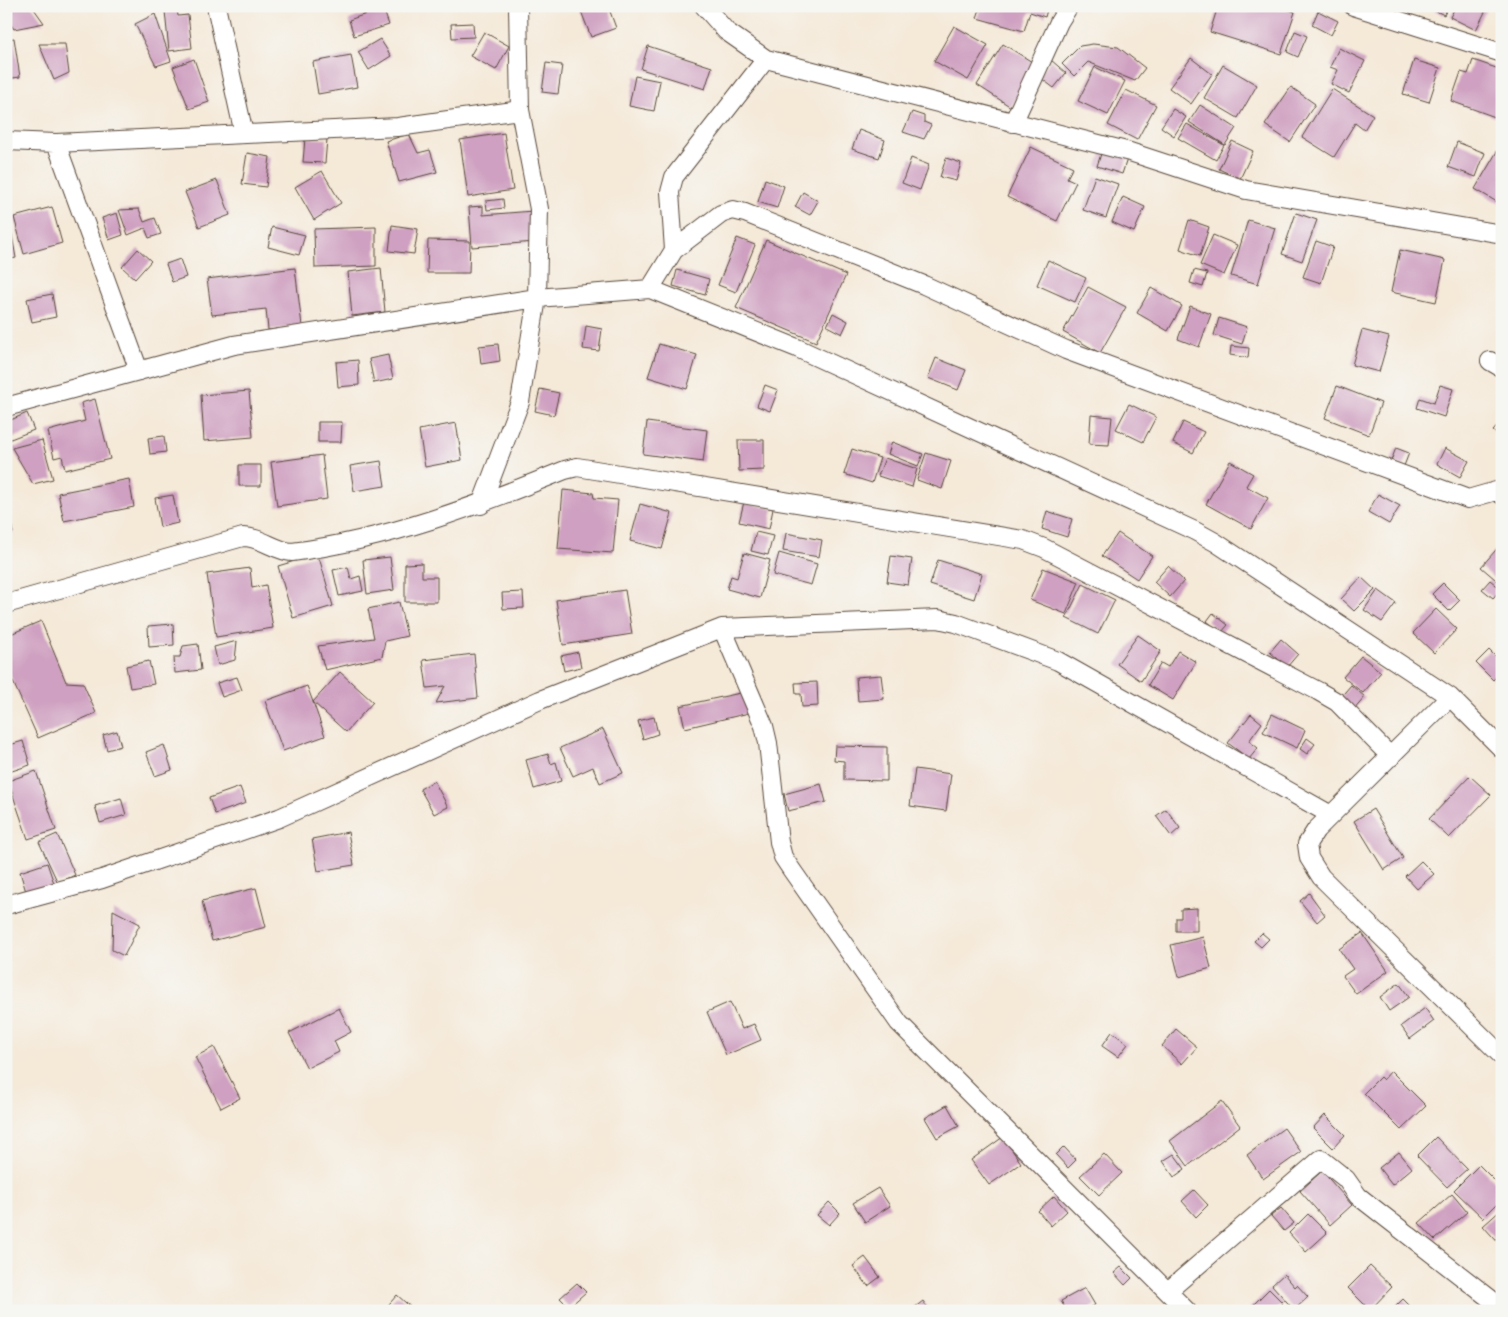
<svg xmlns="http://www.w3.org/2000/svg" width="1508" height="1317" viewBox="0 0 1508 1317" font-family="Cardo,serif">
  <rect width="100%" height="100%" fill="#f6f6f2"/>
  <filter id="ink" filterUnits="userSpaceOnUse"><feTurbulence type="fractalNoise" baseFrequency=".02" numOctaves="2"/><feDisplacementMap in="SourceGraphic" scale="10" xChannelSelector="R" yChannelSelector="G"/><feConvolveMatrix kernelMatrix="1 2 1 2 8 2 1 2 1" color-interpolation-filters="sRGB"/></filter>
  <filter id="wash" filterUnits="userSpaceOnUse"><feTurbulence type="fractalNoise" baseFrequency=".0096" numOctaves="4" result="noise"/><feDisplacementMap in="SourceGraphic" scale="20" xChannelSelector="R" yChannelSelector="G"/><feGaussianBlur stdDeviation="1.12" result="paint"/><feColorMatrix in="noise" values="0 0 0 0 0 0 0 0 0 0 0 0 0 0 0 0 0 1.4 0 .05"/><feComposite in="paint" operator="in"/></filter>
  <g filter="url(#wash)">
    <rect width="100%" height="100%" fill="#f5e9d8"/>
    <g id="blocks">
      <path fill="#cfa0c1" d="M6 6H32L44 23 14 29 6 18Z
        M579 6H608L616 28 591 37Z
        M981 6H1048L1045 17 1030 12 1024 31 977 18Z
        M1218 6H1276L1295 12 1281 54 1210 32Z
        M1426 6H1449L1444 15Z
        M1456 6H1488L1476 30 1450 17Z
        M383 8 389 25 354 36 349 20Z
        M177 9 178 16 188 15 192 48 169 51 165 11Z
        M1318 11 1338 21 1331 35 1312 25Z
        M155 14 171 61 156 66 135 24Z
        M473 23 474 37 452 38 451 24Z
        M954 26 988 45 968 80 934 61Z
        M1295 31 1307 36 1298 57 1287 52Z
        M484 32 509 46 496 70 470 56Z
        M14 38 20 77 6 79V39Z
        M380 39 391 56 369 70 358 52Z
        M39 44H65L69 73 54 80Z
        M1003 44 1037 65 1011 107 977 85Z
        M1093 44 1118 47 1145 68 1135 81 1088 62 1074 76 1062 64 1080 46Z
        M648 46 712 67 705 89 641 69Z
        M1339 48 1365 61 1349 93 1331 84 1338 70 1330 67Z
        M351 55 357 87 318 94 313 62Z
        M1191 58 1212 74 1191 104 1169 88Z
        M194 59 209 102 189 109 173 67Z
        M1051 60 1066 73 1054 88 1038 76Z
        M1414 60 1440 68 1429 102 1403 94Z
        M1473 60 1502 70V98L1495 117 1451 101 1461 72 1468 74Z
        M546 63 562 65 558 94 542 92Z
        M1223 65 1257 85 1238 118 1204 98Z
        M1095 67 1125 81 1108 115 1078 101Z
        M635 76 660 81 654 111 629 106Z
        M1291 87 1315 104 1290 142 1265 125Z
        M1332 89 1373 115 1364 130 1355 123 1334 157 1302 137Z
        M1126 90 1156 105 1137 140 1108 125Z
        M1200 105 1236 128 1225 145 1189 122Z
        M1173 109 1186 117 1174 136 1161 127Z
        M912 112 924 116V122L931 125 924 139 903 132Z
        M1187 124 1224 145 1216 160 1178 138Z
        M859 130 885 140 879 158 852 149Z
        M504 133 513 190 468 197 460 140Z
        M409 134 418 153 430 150 437 172 399 182 386 141Z
        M305 138 327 139 325 163 303 162Z
        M1232 141 1253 151 1240 179 1219 169Z
        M1457 142 1485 153 1476 177 1448 167Z
        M1502 143V205L1475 189Z
        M1031 147 1073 167 1067 178 1076 182 1057 221 1007 197Z
        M1103 148 1128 156 1122 174 1097 166Z
        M247 153 270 157 266 187 242 184Z
        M911 158 929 165 920 190 902 183Z
        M946 158 961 163 956 181 940 177Z
        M322 171 341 203 314 220 295 187Z
        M1095 176 1118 184 1106 218 1083 210Z
        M765 179 784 186 777 208 758 202Z
        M217 180 230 215 199 227 185 192Z
        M803 192 818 201 810 215 795 207Z
        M1123 197 1145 207 1134 232 1112 222Z
        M503 199 504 208 487 210 486 201Z
        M483 206V215L533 211 535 242 472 247 469 207Z
        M52 207 62 243 24 254 14 217Z
        M139 209 144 222 155 218 161 234 149 238 145 228 128 235 119 210Z
        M117 213 123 235 109 240 102 218Z
        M1296 213 1317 220 1302 261 1282 254Z
        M9 218 16 258 6 260V219Z
        M1189 220 1209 227 1200 256 1180 249Z
        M1248 220 1275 228 1258 284 1231 276Z
        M392 225 418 229 414 254 389 251Z
        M272 227 305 235 299 255 268 247Z
        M376 227V266L315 268 314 229Z
        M1213 235 1237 245 1224 275 1200 265Z
        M737 238 755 245 736 292 718 285Z
        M428 240 470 241 469 273H427Z
        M766 240 846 275 816 342 736 308Z
        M1316 241 1333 247 1321 283 1303 277Z
        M138 249 151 261 135 279 122 267Z
        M1400 250 1445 260 1436 302 1391 292Z
        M180 259 186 277 172 282 166 264Z
        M1048 260 1086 278 1075 302 1037 285Z
        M295 268 302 326 268 330 266 309 212 315 207 279Z
        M381 268 385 312 352 316 348 272Z
        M677 270 709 279 705 295 673 286Z
        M1194 270 1207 273 1203 287 1190 283Z
        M1088 287 1126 307 1100 353 1063 332Z
        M1151 288 1182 306 1168 331 1137 313Z
        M52 294 56 317 32 322 27 299Z
        M1190 306 1211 314 1199 347 1178 339Z
        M833 313 848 321 842 334 827 326Z
        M1219 318 1247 327 1242 344 1214 335Z
        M586 326 602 329 599 351 583 349Z
        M1362 330 1389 337 1379 372 1352 365Z
        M498 344 500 361 481 364 479 346Z
        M659 344 697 355 687 389 648 377Z
        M1231 346 1249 348 1248 358 1230 355Z
        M388 355 393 379 374 383 369 359Z
        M936 358 966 370 958 390 928 378Z
        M358 360 359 385 338 387 336 362Z
        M765 385 778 390 770 411 757 406Z
        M1440 385 1453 389 1444 417 1417 408 1420 398 1434 403Z
        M1337 386 1381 403 1369 435 1325 418Z
        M540 389 559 393 554 415 535 411Z
        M249 391 253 437 204 441 201 395Z
        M95 399 110 459 65 470 62 456 54 458 48 431 85 421 81 403Z
        M1129 404 1156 417 1143 442 1116 429Z
        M27 413 34 430 8 440 6 422Z
        M1091 415 1112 417 1109 445 1089 444Z
        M1502 421V439L1493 431Z
        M318 422H342L341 442H318Z
        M647 422 707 430 703 462 643 454Z
        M1183 422 1204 432 1193 453 1173 443Z
        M456 423 462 460 425 467 419 430Z
        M164 436 166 452 150 454 148 438Z
        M42 440 53 479 33 484 12 448Z
        M738 440H764V470L739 471Z
        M892 442 923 454 918 466 888 454Z
        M1396 448 1409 453 1404 466 1391 461Z
        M1445 448 1469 461 1460 477 1437 464Z
        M852 449 880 458 872 483 844 474Z
        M926 453 951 461 942 489 917 480Z
        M322 455 327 499 277 506 271 462Z
        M885 458 917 469 912 487 878 476Z
        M381 461 385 486 354 491 350 466Z
        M1230 461 1253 474 1246 486 1268 498 1251 529 1206 504Z
        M239 465H261V486H239Z
        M129 479 134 507 64 521 58 493Z
        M563 490 593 493 594 498 618 500 613 553 558 549Z
        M1378 494 1400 506 1389 524 1368 512Z
        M173 495 178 523 160 527 155 498Z
        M744 502 773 509 769 529 739 522Z
        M640 504 672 513 662 549 630 541Z
        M1047 511 1072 519 1067 537 1042 529Z
        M6 512H9L13 533 6 534Z
        M756 532 773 536 768 555 751 551Z
        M786 533 822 540 819 557 783 551Z
        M1118 533 1152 556 1137 579 1102 556Z
        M1502 543V585L1481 567Z
        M744 553 770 560 760 598 727 589 731 576 737 578Z
        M779 553 817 564 811 585 773 575Z
        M318 554 333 606 293 618 278 566Z
        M891 556 912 559 908 585 887 582Z
        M390 557 394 590 367 594 363 560Z
        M938 560 982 574 974 599 930 585Z
        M422 563V577H437V602H405V564Z
        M1168 566 1184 581 1170 597 1154 582Z
        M348 567 351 579 360 576 363 591 339 596 333 570Z
        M250 568 252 588 266 585 273 628 216 637 207 574Z
        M1043 568 1079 582 1066 614 1030 600Z
        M1361 577 1375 590 1354 611 1341 599Z
        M1490 580 1501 589 1493 598 1482 589Z
        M1443 583 1460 600 1449 611 1432 594Z
        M1083 584 1115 600 1098 634 1066 618Z
        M625 590 632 634 563 645 556 600Z
        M1378 590 1396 603 1382 622 1364 610Z
        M523 592 524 608 503 609 502 593Z
        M399 602 407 636 385 641 382 657 325 670 318 646 374 638 368 609Z
        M1436 609 1457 629 1434 653 1413 633Z
        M1213 613 1228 625 1221 633 1207 621Z
        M41 621 66 682 83 683 96 713 38 738 6 666V636Z
        M173 624 174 645 149 647 148 626Z
        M1138 635 1161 651 1141 681 1117 664Z
        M1281 639 1298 654 1287 667 1270 652Z
        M237 641 235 660 218 665 214 647Z
        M198 644 201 670 175 673 174 657H180L183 646Z
        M1489 650 1502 663V671L1493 680 1476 663Z
        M1178 651 1196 662 1173 700 1148 685 1161 663 1168 667Z
        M578 652 581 667 564 671 561 656Z
        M474 654 478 698 436 703 445 686 427 688 423 660Z
        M1361 656 1381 672 1363 693 1343 677Z
        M149 661 154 684 130 688 126 666Z
        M340 672 373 702 346 732 313 702 325 736 283 751 265 701 307 686 313 702Z
        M881 675 884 699 858 701 856 677Z
        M237 677 242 690 222 697 217 683Z
        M817 682 818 706 802 707 801 694H796L795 683Z
        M1351 685 1365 697 1353 711 1339 699Z
        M745 692 749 713 685 728 680 706Z
        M1251 714 1262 723 1249 741 1258 748 1249 759 1228 743Z
        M1272 714 1305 730 1297 748 1263 732Z
        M654 717 658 734 643 739 638 721Z
        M603 729 623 773 600 783 593 767 573 776 560 748Z
        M117 731 121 746 107 750 103 735Z
        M1307 738 1315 744 1307 754 1300 749Z
        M23 741 30 765 6 773V746Z
        M164 745 172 770 155 776 146 752Z
        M835 746 887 747V781L844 780V761L834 760Z
        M548 754 551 764 556 762 561 781 534 789 526 760Z
        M915 769 951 774 946 811 910 806Z
        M36 771 56 830 28 839 8 781Z
        M1470 776 1491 795 1449 838 1429 819Z
        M434 781 448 807 434 814 420 789Z
        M821 784 826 802 788 811 784 794Z
        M240 787 246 803 215 814 209 798Z
        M121 798 126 815 100 823 95 806Z
        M1166 809 1180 828 1171 836 1156 816Z
        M1373 809 1403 858 1384 870 1354 821Z
        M348 832 354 865 318 871 312 839Z
        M57 834 75 875 58 883 39 842Z
        M1421 861 1434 874 1417 889 1405 876Z
        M47 863 55 886 27 895 20 872Z
        M256 888 266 927 212 941 202 901Z
        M1309 893 1325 915 1317 922 1300 901Z
        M1197 908V931H1176V918H1181V909Z
        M113 910 140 924 124 956 112 950Z
        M1262 933 1269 939 1261 947 1254 941Z
        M1362 933 1388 971 1356 994 1343 976 1353 969 1339 949Z
        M1203 937 1211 968 1179 977 1171 945Z
        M1399 983 1409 997 1389 1011 1380 997Z
        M730 1002 742 1029 754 1024 761 1040 726 1055 707 1012Z
        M339 1008 351 1032 334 1041 339 1052 307 1068 289 1033Z
        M1425 1008 1434 1021 1410 1039 1401 1026Z
        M1176 1029 1197 1047 1182 1064 1162 1046Z
        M1112 1032 1128 1044 1118 1057 1102 1046Z
        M214 1047 240 1098 221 1108 195 1057Z
        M1391 1071 1426 1106 1401 1130 1364 1093 1380 1077 1383 1080Z
        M1222 1101 1240 1126 1188 1166 1170 1141Z
        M947 1105 959 1126 937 1138 925 1118Z
        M1325 1115 1345 1135 1333 1148 1313 1128Z
        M1284 1128 1301 1152 1263 1179 1247 1155Z
        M1003 1137 1021 1163 989 1185 971 1160Z
        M1436 1137 1467 1169 1447 1187 1417 1156Z
        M1064 1147 1076 1160 1068 1168 1056 1155Z
        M1399 1152 1412 1168 1392 1185 1379 1168Z
        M1104 1154 1122 1173 1099 1195 1080 1176Z
        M1174 1154 1185 1169 1174 1177 1163 1161Z
        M1479 1165 1502 1188V1199L1483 1218 1454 1190Z
        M1322 1171 1352 1205 1330 1225 1300 1191Z
        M878 1188 890 1206 865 1222 853 1203Z
        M1194 1190 1208 1205 1196 1217 1182 1201Z
        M1452 1194 1467 1212 1435 1240 1419 1223Z
        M1054 1196 1067 1211 1051 1226 1038 1211Z
        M829 1202 840 1213 829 1225 817 1215Z
        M1281 1208 1294 1223 1284 1231 1271 1216Z
        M1502 1209V1247L1483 1226Z
        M1308 1214 1327 1233 1306 1252 1289 1233Z
        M865 1257 880 1277 868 1286 853 1266Z
        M1370 1266 1392 1287 1370 1310 1348 1288Z
        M1121 1267 1132 1278 1125 1285 1114 1273Z
        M1284 1274 1295 1287 1297 1285 1308 1297 1294 1310 1272 1285Z
        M577 1283 586 1292 569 1307 560 1298Z
        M1085 1288 1095 1305 1085 1311H1067L1061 1301Z
        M1269 1289 1283 1303 1274 1311H1247Z
        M397 1295 415 1311H383Z
        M1403 1299 1415 1311H1391Z
        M923 1301 930 1311H910Z"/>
    </g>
  </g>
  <g filter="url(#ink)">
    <use href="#blocks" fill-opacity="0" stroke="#57473a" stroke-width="1"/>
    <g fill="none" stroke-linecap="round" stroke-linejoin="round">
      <defs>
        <path id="service" d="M216 6 244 134
          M704 6 726 31 766 59 1130 152 1246 190 1502 234
          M1353 6 1502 53
          M1013 123 1059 22 1069 6
          M6 141 56 143 398 127 520 110
          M56 143 139 371
          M674 250 670 192 674 177 766 59
          M650 289 674 250 721 214 733 210 745 213 924 285 1066 350 1468 499 1496 491 1502 495
          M1490 361 1502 368
          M6 407 234 345 537 298 650 289 797 348 1195 531 1215 542 1450 697 1502 749
          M481 505 520 402 537 298 539 209 520 110 518 6
          M6 604 243 537C261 537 275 551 292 552 387 540 477 506 565 470L577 467 1023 540 1044 548 1318 691 1337 702 1391 757
          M722 628 764 726 768 743 779 842 783 857 791 869 899 1023 1187 1311
          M1450 697 1316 830 1307 844 1309 858 1321 877 1502 1056
          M6 905 102 879 279 818 540 700 722 628 938 619 956 623 1058 661 1331 815
          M1168 1291 1321 1159 1346 1179 1358 1196 1502 1308"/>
      </defs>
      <use href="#service" stroke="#57473a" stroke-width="20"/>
      <use href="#service" stroke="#fff" stroke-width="18"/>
    </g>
  </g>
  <rect width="1508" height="1317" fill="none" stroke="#f6f6f2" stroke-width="25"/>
</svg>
